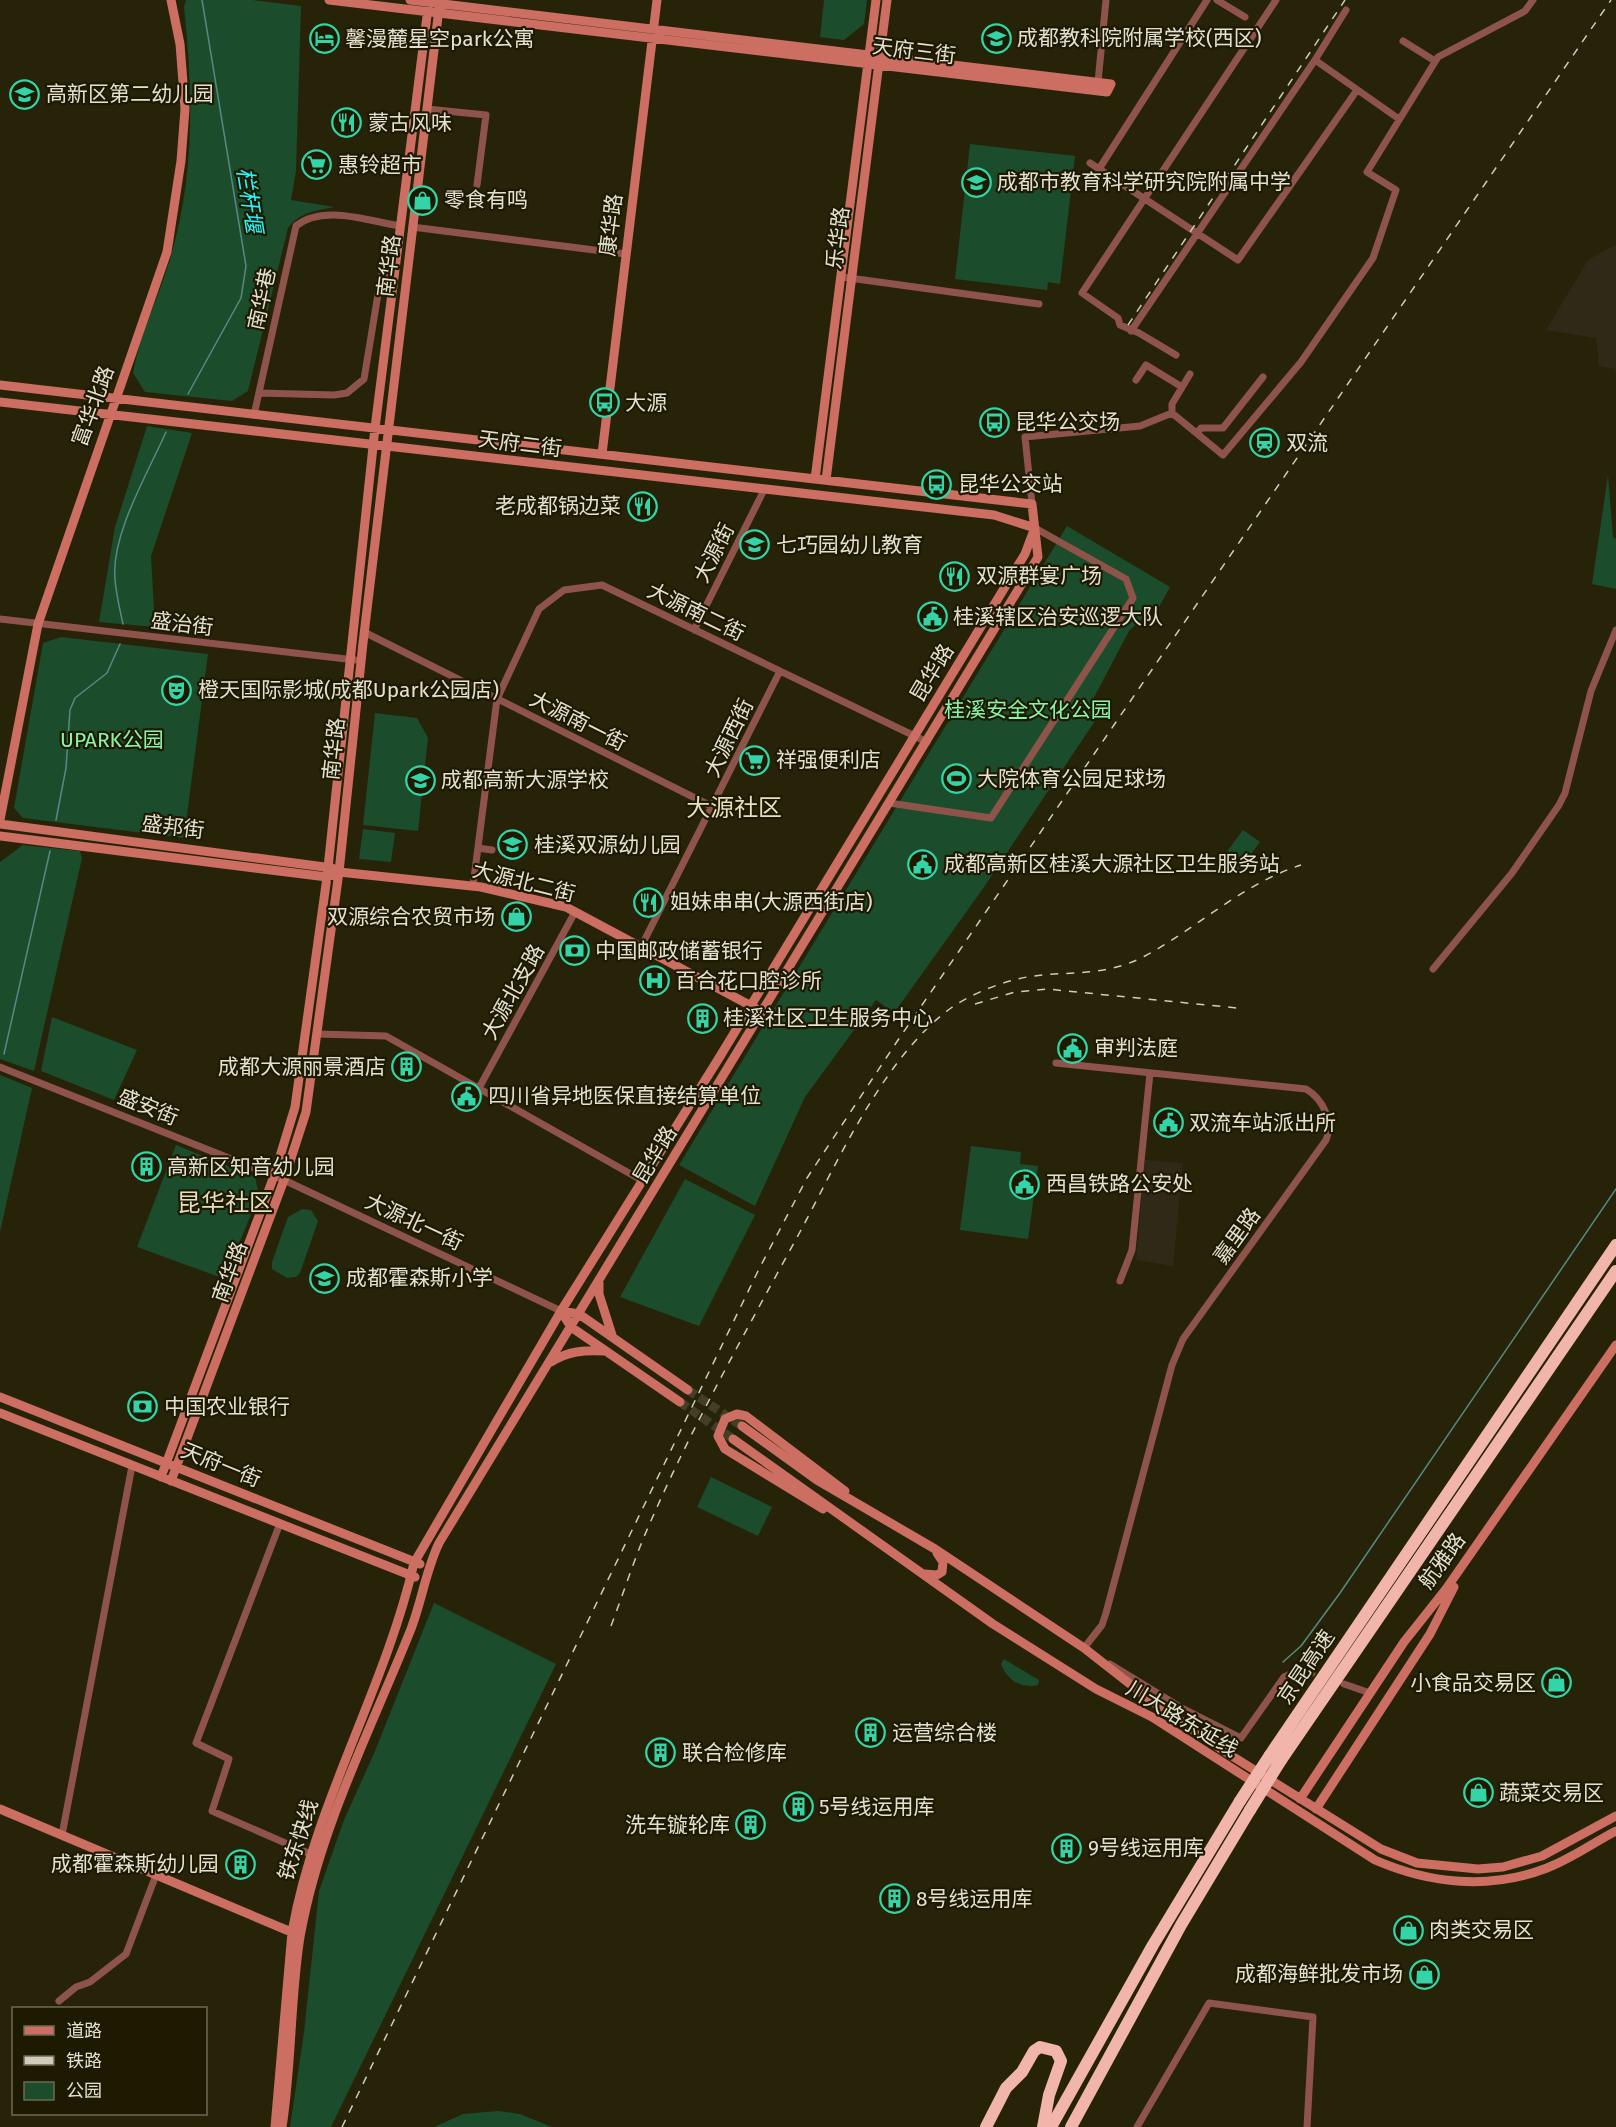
<svg xmlns="http://www.w3.org/2000/svg" width="1616" height="2127" viewBox="0 0 1616 2127" font-family="'Fira Sans','Noto Sans SC',sans-serif">
  <rect width="100%" height="100%" fill="#272308"/>
  <path fill="#302918" d="M1614 245 1616 246V374L1615 369 1599 366 1596 338 1546 330 1588 260Z
    M1145 1160 1183 1163 1173 1266 1136 1260Z"/>
  <path fill="#1b4c2c" d="M186 0H253L301 6 296 171 291 200 334 207C315 211 300 212 288 228L248 391 232 401 145 392 133 373C140 333 160 295 171 256 195 173 193 92 184 7Z
    M824 0H867L864 24 844 40 820 37Z
    M970 144 1075 156 1060 284 1048 282 1047 290 955 279Z
    M147 426 192 433 151 556 155 627 99 622 115 527Z
    M1608 475 1613 537 1616 539V589L1592 584Z
    M1067 526 1170 587 1159 607 1151 610 1129 631 1090 705 1101 712 982 890 894 1013 876 1000 805 1097 755 1206 679 1165Z
    M61 637 208 654 184 838 23 818 14 808 43 643Z
    M375 713 417 718 428 738 418 831 363 825Z
    M363 829 395 833 391 862 359 859Z
    M1243 830 1260 842 1237 873 1220 861Z
    M23 845 80 851 82 858 34 1071 0 1059V862Z
    M52 1017 137 1050 114 1100 41 1071Z
    M0 1075 32 1088 0 1232Z
    M176 1145 255 1177 259 1194 225 1279 137 1247Z
    M971 1146 1021 1152 1020 1164 1038 1166 1028 1239 960 1230Z
    M685 1179 755 1215 699 1326 620 1297Z
    M302 1209 311 1210 318 1221 300 1273 296 1277 287 1278 272 1269V1262L288 1217Z
    M711 1477 772 1507 758 1536 697 1507Z
    M434 1603 556 1664 331 2127H290L304 2032 319 1891 344 1820 375 1751Z
    M1004 1659 1039 1680 1038 1685C1021 1689 1007 1680 1001 1664Z
    M498 2111 520 2114 552 2127H434L463 2114Z"/>
  <g fill="none" stroke-linecap="round" stroke-linejoin="round">
    <path stroke="#568a87" stroke-width="1.5" d="M188 394 241 298 246 266 202 0
      M123 624C120 610 116 594 115 579 111 534 148 473 166 432
      M56 820 66 768 70 710 75 698 107 673 120 644
      M4 1054 50 851
      M1283 1662 1301 1646 1340 1593 1616 1189"/>
    <path stroke="#433f26" stroke-width="9" stroke-dasharray="9 4.5" stroke-linecap="butt" d="M688 1390 742 1426
      M680 1402 733 1439"/>
    <path stroke="#8e544b" stroke-width="7" d="M1217 0 1245 17
      M1346 10 1315 60 1399 119
      M1403 41 1435 61
      M1098 82 1106 0
      M427 109 486 115 477 185
      M1090 163 1238 260 1357 90
      M1099 169 1207 0
      M412 227 626 254
      M842 277 1039 304
      M1131 331 1315 60
      M1176 355 1139 333 1120 325 1118 318 1082 293 1276 0
      M1136 380 1146 365 1182 387
      M259 393 334 395 347 393 364 379 381 276 393 278
      M1172 413V404L1190 374
      M254 415 296 226C323 204 368 221 400 226
      M1197 433 1201 428H1223L1263 377
      M1032 504 1025 437 1140 426 1172 413 1223 455 1301 362 1373 258 1396 190 1367 172 1438 57 1525 11 1533 0
      M0 619 355 660
      M694 630 764 490
      M364 632 713 807
      M889 803 991 818 1133 598 1126 579 1035 528
      M478 848 492 850
      M473 886 497 699 539 609 564 590 602 585 927 742
      M641 947 780 671
      M1433 969 1512 873 1559 805 1565 793 1591 691 1616 630
      M318 1034 386 1036 643 1181
      M1056 1063 1306 1089C1323 1099 1334 1122 1326 1140L1183 1339 1172 1365 1106 1613 1102 1625 1084 1648 1088 1650
      M0 1067 284 1180 561 1311
      M479 1088 575 912
      M1120 1281 1132 1250 1150 1073
      M279 1526 196 1743 229 1759 212 1811 315 1856
      M1110 1664 1180 1707 1241 1738 1284 1677 1297 1671 1312 1673
      M1344 1684 1370 1693
      M62 1835 132 1466
      M59 2001 76 1987 90 1982 126 1954 156 1875
      M1137 2127 1209 2003 1313 2017 1307 2127"/>
    <path stroke="#cc6e61" stroke-width="9" d="M329 0 1107 92 1111 84 410 0
      M0 385 1032 504 1038 557 439 1543C426 1570 422 1600 411 1629 371 1729 319 1829 300 1937 290 2000 292 2064 282 2127
      M0 402 994 515 1035 528
      M602 454 657 0
      M815 479 876 0
      M826 480 887 0
      M0 820 38 624 167 252 181 161 185 109 180 44 171 0
      M0 824 332 868
      M0 836 327 877 339 872 481 887 566 907 755 1008
      M599 1282V1294L612 1335
      M561 1311 571 1327 680 1402
      M561 1311 579 1314 688 1390
      M551 1362C568 1351 584 1350 605 1351
      M0 1397 420 1564
      M0 1413 415 1577
      M742 1426 817 1480 935 1549 1084 1648 1153 1702 1224 1751 1381 1849 1417 1863 1478 1869 1503 1867 1542 1856 1616 1816
      M733 1439 993 1624 1096 1689 1152 1717 1375 1860C1430 1884 1490 1890 1547 1868 1571 1859 1593 1843 1616 1831
      M161 1477 274 1176 295 1107 327 877 375 428 429 0
      M171 1481 284 1180 306 1112 339 872 363 643 440 0
      M823 1509 725 1449 718 1436 725 1419 737 1414 746 1416 845 1491
      M924 1574 937 1575 942 1572 943 1562 937 1553
      M1300 1799 1404 1642 1446 1589 1616 1345
      M0 1809 296 1934
      M1316 1809 1430 1634 1454 1587
      M275 2127 292 1932C315 1803 385 1689 414 1563L561 1311 719 1058 1025 554 1034 530"/>
    <path stroke="#f1b5ac" stroke-width="12" d="M1270 1755 1616 1245
      M1281 1760 1616 1271
      M986 2127 1006 2088 1022 2072 1034 2051 1040 2047 1056 2051 1061 2061 1049 2095 1043 2127
      M1051 2127 1153 1945 1240 1801
      M1071 2127 1181 1925 1250 1810"/>
    <path stroke="#cfccbc" stroke-width="1.5" stroke-dasharray="8 8" stroke-linecap="butt" d="M1128 325 1345 0
      M975 1004 1015 992 1047 989 1237 1008
      M611 1626C624 1592 635 1556 650 1523 694 1422 749 1326 801 1230 839 1159 885 1056 951 1008 973 993 1001 982 1027 977 1070 970 1103 978 1145 956 1197 928 1244 883 1301 865
      M342 2127 759 1269 807 1178 896 1043 1611 0"/>
    <path stroke="#f1b5ac" stroke-width="12" d="M1240 1801 1270 1755
      M1250 1810 1281 1760"/>
  </g>
  <defs>
    <symbol id="school-ring" viewBox="-11 -11 22 22"><circle r="9.5" fill="#1e1901" stroke="#33d4a8" stroke-width="1.5"/><path d="M0-5L7-2L0 1L-7-2ZM-4 1L0 2.5L4 1V4Q0 6-4 4Z" fill="#33d4a8"/></symbol>
    <symbol id="hotel-ring" viewBox="-11 -11 22 22"><circle r="9.5" fill="#1e1901" stroke="#33d4a8" stroke-width="1.5"/><path d="M-6-4.5h1.5V1H6V5H4.5V3h-9V5H-6ZM-4 0a1.8 1.8 0 1 1 3.6 0ZM.5 0V-2.5h3Q6-2.5 6 0Z" fill="#33d4a8"/></symbol>
    <symbol id="restaurant-ring" viewBox="-11 -11 22 22"><circle r="9.5" fill="#1e1901" stroke="#33d4a8" stroke-width="1.5"/><path d="M-5-6h1v4h1v-4h1v4h1v-4h1v5L-1.5 .5V6h-2V.5L-5-1ZM5-6V6H3V1.5H1.5Q1.5-4 5-6Z" fill="#33d4a8"/></symbol>
    <symbol id="supermarket-ring" viewBox="-11 -11 22 22"><circle r="9.5" fill="#1e1901" stroke="#33d4a8" stroke-width="1.5"/><path d="M-6-5.5h2.5l.6 2H6L4.5 2H-2.5L-4.4-4H-6ZM-1.5 3.2a1.3 1.3 0 1 0 .1 0ZM3 3.2a1.3 1.3 0 1 0 .1 0Z" fill="#33d4a8"/></symbol>
    <symbol id="shop-ring" viewBox="-11 -11 22 22"><circle r="9.5" fill="#1e1901" stroke="#33d4a8" stroke-width="1.5"/><path d="M-5-2.5h2.3a2.7 3.5 0 0 1 5.4 0H5L5.5 6h-11ZM-1.5-2.5h3a1.5 2.3 0 0 0-3 0Z" fill="#33d4a8"/></symbol>
    <symbol id="bus-ring" viewBox="-11 -11 22 22"><circle r="9.5" fill="#1e1901" stroke="#33d4a8" stroke-width="1.5"/><path d="M-5-6H5V4H4V6H2V4H-2V6H-4V4H-5ZM-3.5-4V0h7V-4ZM-3.5 1.2v1.5H-2V1.2ZM2 1.2v1.5H3.5V1.2Z" fill="#33d4a8"/></symbol>
    <symbol id="station-ring" viewBox="-11 -11 22 22"><circle r="9.5" fill="#1e1901" stroke="#33d4a8" stroke-width="1.5"/><path d="M-3-6H3Q5-6 5-4V2Q5 4 3 4L4.5 6H3L1.5 4h-3L-3 6H-4.5L-3 4Q-5 4-5 2V-4Q-5-6-3-6ZM-3.5-4v3h7v-3ZM-3.5 1v1.5H-2V1ZM2 1v1.5H3.5V1Z" fill="#33d4a8"/></symbol>
    <symbol id="civic-ring" viewBox="-11 -11 22 22"><circle r="9.5" fill="#1e1901" stroke="#33d4a8" stroke-width="1.5"/><path d="M-.6-6.5H3V-4.5H.6V-3L4-1V1h2V6H-6V1h2V-1L-.6-3ZM-1.2 2.5V6h2.4V2.5Z" fill="#33d4a8"/></symbol>
    <symbol id="theatre-ring" viewBox="-11 -11 22 22"><circle r="9.5" fill="#1e1901" stroke="#33d4a8" stroke-width="1.5"/><path d="M-5-5.5Q0-4 5-5.5V0Q5 5 0 6Q-5 5-5 0ZM-3.3-2.5H-1v1.5H-3.3ZM1-2.5H3.3v1.5H1ZM-2.8 1Q0 5.5 2.8 1Z" fill="#33d4a8"/></symbol>
    <symbol id="stadium-ring" viewBox="-11 -11 22 22"><circle r="9.5" fill="#1e1901" stroke="#33d4a8" stroke-width="1.5"/><path d="M0-5a6.5 5 0 1 0 0 10a6.5 5 0 1 0 0-10ZM-3.5-1.8h7v3.6h-7Z" fill="#33d4a8"/></symbol>
    <symbol id="bank-ring" viewBox="-11 -11 22 22"><circle r="9.5" fill="#1e1901" stroke="#33d4a8" stroke-width="1.5"/><path d="M-6-4H6V4H-6ZM0-2.3a2.3 2.3 0 1 0 0 4.6a2.3 2.3 0 1 0 0-4.6Z" fill="#33d4a8"/></symbol>
    <symbol id="hospital-ring" viewBox="-11 -11 22 22"><circle r="9.5" fill="#1e1901" stroke="#33d4a8" stroke-width="1.5"/><path d="M-5-5h3v3.5h4V-5h3V5h-3V1.5h-4V5h-3Z" fill="#33d4a8"/></symbol>
    <symbol id="building-ring" viewBox="-11 -11 22 22"><circle r="9.5" fill="#1e1901" stroke="#33d4a8" stroke-width="1.5"/><path d="M-4-6H4V6H1V3H-1V6H-4ZM-2.5-4.3h1.7v1.8h-1.7ZM.8-4.3h1.7v1.8H.8ZM-2.5-1h1.7V.8h-1.7ZM.8-1h1.7V.8H.8Z" fill="#33d4a8"/></symbol>
  </defs>
  <g fill-rule="evenodd">
    <use href="#school-ring" x="980" y="22" width="33" height="33"/>
    <use href="#hotel-ring" x="308" y="22" width="33" height="33"/>
    <use href="#school-ring" x="8" y="78" width="33" height="33"/>
    <use href="#restaurant-ring" x="330" y="106" width="33" height="33"/>
    <use href="#supermarket-ring" x="300" y="148" width="33" height="33"/>
    <use href="#school-ring" x="960" y="166" width="33" height="33"/>
    <use href="#shop-ring" x="406" y="184" width="33" height="33"/>
    <use href="#bus-ring" x="588" y="386" width="33" height="33"/>
    <use href="#bus-ring" x="978" y="406" width="33" height="33"/>
    <use href="#station-ring" x="1248" y="426" width="33" height="33"/>
    <use href="#bus-ring" x="920" y="468" width="33" height="33"/>
    <use href="#restaurant-ring" x="626" y="490" width="33" height="33"/>
    <use href="#school-ring" x="738" y="528" width="33" height="33"/>
    <use href="#restaurant-ring" x="938" y="560" width="33" height="33"/>
    <use href="#civic-ring" x="916" y="600" width="33" height="33"/>
    <use href="#theatre-ring" x="160" y="674" width="33" height="33"/>
    <use href="#supermarket-ring" x="738" y="744" width="33" height="33"/>
    <use href="#stadium-ring" x="940" y="762" width="33" height="33"/>
    <use href="#school-ring" x="404" y="764" width="33" height="33"/>
    <use href="#school-ring" x="496" y="828" width="33" height="33"/>
    <use href="#civic-ring" x="906" y="848" width="33" height="33"/>
    <use href="#restaurant-ring" x="632" y="886" width="33" height="33"/>
    <use href="#shop-ring" x="500" y="900" width="33" height="33"/>
    <use href="#bank-ring" x="558" y="934" width="33" height="33"/>
    <use href="#hospital-ring" x="638" y="964" width="33" height="33"/>
    <use href="#building-ring" x="686" y="1002" width="33" height="33"/>
    <use href="#civic-ring" x="1056" y="1032" width="33" height="33"/>
    <use href="#building-ring" x="390" y="1050" width="33" height="33"/>
    <use href="#civic-ring" x="450" y="1080" width="33" height="33"/>
    <use href="#civic-ring" x="1152" y="1106" width="33" height="33"/>
    <use href="#building-ring" x="130" y="1150" width="33" height="33"/>
    <use href="#civic-ring" x="1008" y="1168" width="33" height="33"/>
    <use href="#school-ring" x="308" y="1262" width="33" height="33"/>
    <use href="#bank-ring" x="126" y="1390" width="33" height="33"/>
    <use href="#shop-ring" x="1540" y="1666" width="33" height="33"/>
    <use href="#building-ring" x="854" y="1716" width="33" height="33"/>
    <use href="#building-ring" x="644" y="1736" width="33" height="33"/>
    <use href="#shop-ring" x="1462" y="1776" width="33" height="33"/>
    <use href="#building-ring" x="782" y="1790" width="33" height="33"/>
    <use href="#building-ring" x="734" y="1808" width="33" height="33"/>
    <use href="#building-ring" x="1050" y="1832" width="33" height="33"/>
    <use href="#building-ring" x="224" y="1848" width="33" height="33"/>
    <use href="#building-ring" x="878" y="1882" width="33" height="33"/>
    <use href="#shop-ring" x="1392" y="1914" width="33" height="33"/>
    <use href="#shop-ring" x="1408" y="1958" width="33" height="33"/>
  </g>
  <g text-anchor="middle" stroke-width="4.5" stroke-linejoin="round" paint-order="stroke">
    <g font-size="21" fill="#e3e0d1" stroke="#1e1901" text-anchor="start">
      <text x="1017" y="45">成都教科院附属学校(西区)</text>
      <text x="345" y="46">馨漫麓星空park公寓</text>
      <text x="46" y="101">高新区第二幼儿园</text>
      <text x="368" y="130">蒙古风味</text>
      <text x="338" y="172">惠铃超市</text>
      <text x="997" y="189">成都市教育科学研究院附属中学</text>
      <text x="444" y="207">零食有鸣</text>
      <text x="625" y="410">大源</text>
      <text x="1015" y="429">昆华公交场</text>
      <text x="1286" y="450">双流</text>
      <text x="958" y="491">昆华公交站</text>
      <text x="621" y="513" text-anchor="end">老成都锅边菜</text>
      <text x="776" y="552">七巧园幼儿教育</text>
      <text x="976" y="583">双源群宴广场</text>
      <text x="953" y="624">桂溪辖区治安巡逻大队</text>
      <text x="198" y="697">橙天国际影城(成都Upark公园店)</text>
      <text x="776" y="767">祥强便利店</text>
      <text x="977" y="786">大院体育公园足球场</text>
      <text x="441" y="787">成都高新大源学校</text>
      <text x="534" y="852">桂溪双源幼儿园</text>
      <text x="944" y="871">成都高新区桂溪大源社区卫生服务站</text>
      <text x="670" y="909">姐妹串串(大源西街店)</text>
      <text x="495" y="924" text-anchor="end">双源综合农贸市场</text>
      <text x="595" y="958">中国邮政储蓄银行</text>
      <text x="675" y="988">百合花口腔诊所</text>
      <text x="723" y="1025">桂溪社区卫生服务中心</text>
      <text x="1094" y="1055">审判法庭</text>
      <text x="386" y="1074" text-anchor="end">成都大源丽景酒店</text>
      <text x="488" y="1103">四川省异地医保直接结算单位</text>
      <text x="1189" y="1130">双流车站派出所</text>
      <text x="167" y="1174">高新区知音幼儿园</text>
      <text x="1046" y="1191">西昌铁路公安处</text>
      <text x="346" y="1285">成都霍森斯小学</text>
      <text x="164" y="1414">中国农业银行</text>
      <text x="1536" y="1690" text-anchor="end">小食品交易区</text>
      <text x="892" y="1740">运营综合楼</text>
      <text x="682" y="1760">联合检修库</text>
      <text x="1499" y="1800">蔬菜交易区</text>
      <text x="819" y="1814">5号线运用库</text>
      <text x="730" y="1832" text-anchor="end">洗车镟轮库</text>
      <text x="1088" y="1855">9号线运用库</text>
      <text x="219" y="1871" text-anchor="end">成都霍森斯幼儿园</text>
      <text x="916" y="1906">8号线运用库</text>
      <text x="1429" y="1937">肉类交易区</text>
      <text x="1403" y="1981" text-anchor="end">成都海鲜批发市场</text>
    </g>
    <g font-size="21" fill="#e3e0d1" stroke="#1e1901">
      <text transform="translate(914 51) rotate(7)" y="7">天府三街</text>
      <text transform="translate(611 225) rotate(-83)" y="7">康华路</text>
      <text transform="translate(838 238) rotate(-83)" y="7">乐华路</text>
      <text transform="translate(389 266) rotate(-83)" y="7">南华路</text>
      <text transform="translate(262 299) rotate(-78)" y="7">南华巷</text>
      <text transform="translate(93 406) rotate(-70)" y="7">富华北路</text>
      <text transform="translate(520 444) rotate(7)" y="7">天府二街</text>
      <text transform="translate(714 553) rotate(-63)" y="7">大源街</text>
      <text transform="translate(696 612) rotate(26)" y="7">大源南二街</text>
      <text transform="translate(182 624) rotate(7)" y="7">盛治街</text>
      <text transform="translate(932 673) rotate(-59)" y="7">昆华路</text>
      <text transform="translate(578 721) rotate(27)" y="7">大源南一街</text>
      <text transform="translate(729 738) rotate(-64)" y="7">大源西街</text>
      <text transform="translate(334 749) rotate(-84)" y="7">南华路</text>
      <text transform="translate(173 827) rotate(7)" y="7">盛邦街</text>
      <text transform="translate(524 882) rotate(14)" y="7">大源北二街</text>
      <text transform="translate(513 992) rotate(-61)" y="7">大源北支路</text>
      <text transform="translate(148 1107) rotate(22)" y="7">盛安街</text>
      <text transform="translate(655 1155) rotate(-59)" y="7">昆华路</text>
      <text transform="translate(414 1222) rotate(25)" y="7">大源北一街</text>
      <text transform="translate(1237 1236) rotate(-54)" y="7">嘉里路</text>
      <text transform="translate(230 1272) rotate(-70)" y="7">南华路</text>
      <text transform="translate(221 1465) rotate(22)" y="7">天府一街</text>
      <text transform="translate(1442 1561) rotate(-54)" y="7">航雅路</text>
      <text transform="translate(1306 1667) rotate(-56)" y="7">京昆高速</text>
      <text transform="translate(1182 1719) rotate(31)" y="7">川大路东延线</text>
      <text transform="translate(298 1840) rotate(-72)" y="7">铁东快线</text>
    </g>
    <g font-size="21" fill="#87f4a7" stroke="#1e1901">
      <text x="1028" y="717">桂溪安全文化公园</text>
      <text x="112" y="747">UPARK公园</text>
    </g>
    <g font-size="22" font-style="italic" fill="#23f8fd" stroke="#1e1901">
      <text transform="translate(250 200) rotate(81)" y="8">栏杆堰</text>
    </g>
    <g font-size="24" fill="#e4dfbf" stroke="#1e1901">
      <text x="734" y="816">大源社区</text>
      <text x="225" y="1211">昆华社区</text>
    </g>
  </g>
  <rect x="12" y="2007" width="195" height="108" fill="#1e1901" stroke="#6d6954" stroke-width="1.5"/>
  <rect x="24" y="2026" width="30" height="9" fill="#cc6e61" stroke="#6d6954" stroke-width="1.5"/>
  <text x="66" y="2037" font-size="18" fill="#e3e0d1">道路</text>
  <rect x="24" y="2056" width="30" height="9" fill="#cfccbc" stroke="#6d6954" stroke-width="1.5"/>
  <text x="66" y="2067" font-size="18" fill="#e3e0d1">铁路</text>
  <rect x="24" y="2082" width="30" height="18" fill="#1b4c2c" stroke="#6d6954" stroke-width="1.5"/>
  <text x="66" y="2097" font-size="18" fill="#e3e0d1">公园</text>
</svg>
